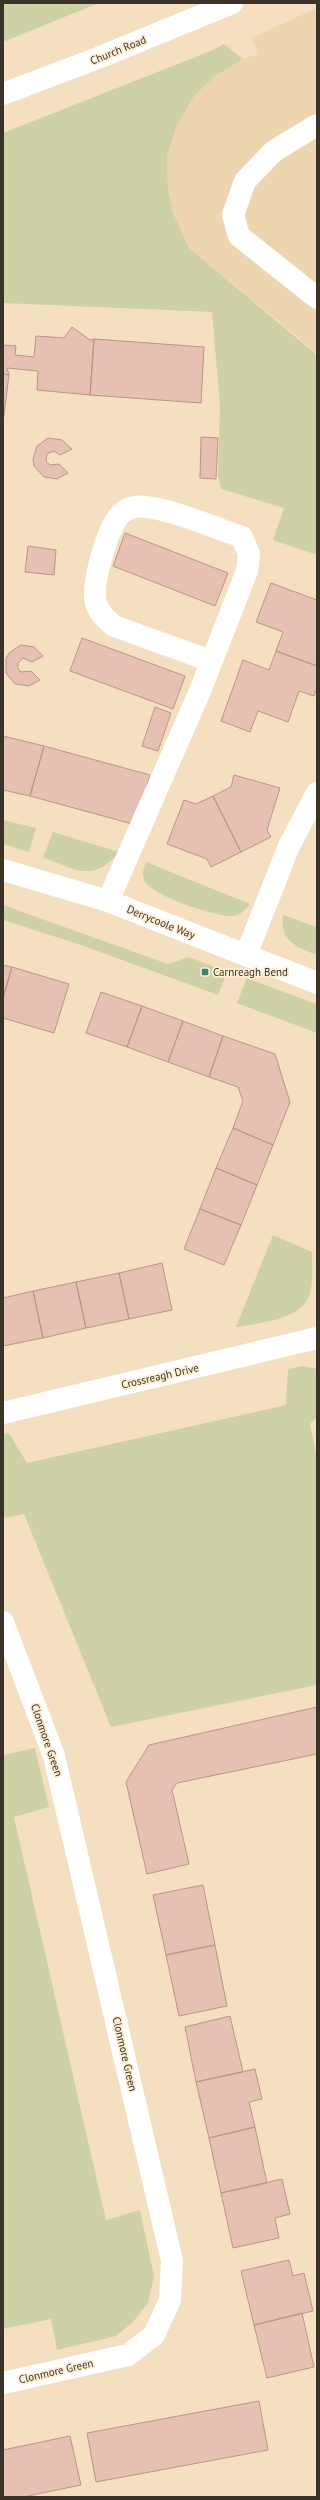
<svg xmlns="http://www.w3.org/2000/svg" width="320" height="2500" viewBox="0 0 320 2500" font-family="'PT Sans',sans-serif">
  <rect width="100%" height="100%" fill="#f4e0c0"/>
  <path fill="#edd6af" d="M317 8V353L189 248 173 213 168 190 167 156 177 125 194 96 215 76 243 59 258 54 251 38Z"/>
  <path fill="#ced1a5" d="M3 3H99L3 42Z
    M224 44 243 59 215 76 194 96 177 125 167 156 168 190 173 213 189 248 317 355V555L273 540 284 508 221 489 218 475 220 406 212 312 3 303V133L213 50Z
    M3 820 36 828 29 852 3 844Z
    M53 832 119 852C94 883 75 870 43 857Z
    M146 862 250 904C245 910 241 915 233 916 216 917 151 896 144 880 141 874 144 868 146 862Z
    M3 905 168 964 189 957 227 972 218 995 81 945 3 920Z
    M283 915 317 927V955C295 946 280 942 283 915Z
    M247 978 316 1004 317 1033 237 1003Z
    M273 1235 312 1252C312 1264 313 1277 311 1289 307 1320 259 1323 236 1327Z
    M303 1366 317 1369V1417L310 1424 317 1458V1685L111 1727 24 1514 3 1518V1435L9 1433 27 1463 286 1405 288 1369Z
    M35 1748 49 1807 14 1817 106 2220 140 2210 154 2276 148 2303 133 2322 116 2336 57 2350 51 2319 3 2329V1755Z"/>
  <path fill="#e6c0b2" stroke="#ba9588" d="M72 327 90 340 94 339 90 395 37 390 38 371 7 368 9 375 3 374V345L16 346 15 355 34 357 36 336 64 338Z
    M94 339 204 347 201 403 90 395Z
    M3 374 9 375 3 422Z
    M201 437 218 438 216 479 200 478Z
    M48 438 62 440 72 449 60 455 54 451 47 454 46 461 50 465 59 464 68 473 57 479 44 477 34 466 33 459 37 446Z
    M125 533 228 573 215 606 113 566Z
    M28 546 56 550 54 575 25 572Z
    M271 583 317 600V666L276 651 283 632 256 622Z
    M82 638 185 676 173 709 70 671Z
    M21 645 34 647 43 656 32 662 23 658 18 663V669L21 672 31 671 40 680 29 686 15 684 6 673V659L9 653Z
    M276 651 317 666V688L314 696 299 691 288 722 258 711 250 732 221 721 243 660 269 670Z
    M155 707 171 713 158 751 142 746Z
    M3 736 44 746 30 796 3 790Z
    M44 746 150 775 136 825 30 796Z
    M234 775 280 788 267 830 271 837 241 852 213 796 231 787Z
    M213 796 241 852 211 867 207 859 167 844 184 800 196 804Z
    M3 965 12 967 3 998Z
    M12 967 69 984 54 1033 3 1018V998Z
    M101 992 142 1006 127 1047 86 1033Z
    M142 1006 183 1021 168 1062 127 1047Z
    M183 1021 223 1036 209 1077 168 1062Z
    M223 1036 275 1054 290 1102 273 1145 233 1128 243 1101 238 1087 209 1077Z
    M233 1128 273 1145 257 1185 216 1168Z
    M216 1168 257 1185 241 1225 200 1209Z
    M200 1209 241 1225 224 1265 184 1249Z
    M162 1263 172 1310 129 1319 119 1273Z
    M119 1273 129 1319 86 1328 76 1282Z
    M76 1282 86 1328 43 1338 33 1291Z
    M33 1291 43 1338 3 1346V1298Z
    M317 1707V1754L177 1783 172 1790 189 1864 147 1874 126 1782 149 1745Z
    M203 1885 215 1945 166 1955 153 1895Z
    M215 1945 227 2006 179 2016 166 1955Z
    M230 2016 243 2072 196 2082 185 2027Z
    M255 2069 262 2099 249 2102 255 2127 209 2138 196 2082Z
    M255 2127 267 2183 221 2193 209 2138Z
    M282 2179 290 2214 275 2218 279 2238 233 2248 221 2193Z
    M289 2260 293 2276 304 2273 313 2311 254 2325 241 2271Z
    M302 2313 314 2367 267 2378 254 2325Z
    M259 2401 268 2450 96 2482 87 2433Z
    M70 2436 81 2485 23 2497H3V2450Z"/>
  <g fill="none" stroke-linecap="round" stroke-linejoin="round">
    <path stroke="#fff" stroke-width="22" d="M3 94 98 58 232 3
      M317 125 274 151 245 181 233 215 239 236 317 298
      M3 870 108 901 317 983
      M108 901 200 691 247 571 249 554 242 537C217 529 158 503 134 507 130 508 121 512 119 516 107 530 91 585 96 603 99 613 106 619 114 626L211 661
      M246 955 289 846 317 793
      M3 1413 317 1338
      M3 1622 54 1756 172 2261 170 2300 154 2335 128 2355 3 2383"/>
  </g>
  <rect fill="#3f806f" stroke="#feeed4" stroke-width="1.5" x="201" y="968" width="8" height="8" rx="2"/>
  <g text-anchor="middle" stroke-width="3.5" stroke-linejoin="round" paint-order="stroke">
    <g font-size="11" fill="#3b3327" stroke="#feeed4">
      <text transform="translate(118 50) rotate(-22)" y="4">Church Road</text>
      <text transform="translate(161 922) rotate(22)" y="4">Derrycoole Way</text>
      <text transform="translate(160 1376) rotate(-13)" y="4">Crossreagh Drive</text>
      <text transform="translate(47 1740) rotate(71)" y="4">Clonmore Green</text>
      <text transform="translate(125 2054) rotate(77)" y="4">Clonmore Green</text>
      <text transform="translate(56 2371) rotate(-13)" y="4">Clonmore Green</text>
    </g>
    <g font-size="11" fill="#3b3327" stroke="#feeed4" text-anchor="start">
      <text x="213" y="976">Carnreagh Bend</text>
    </g>
  </g>
  <rect width="320" height="2500" fill="none" stroke="#3b3327" stroke-width="8"/>
</svg>
